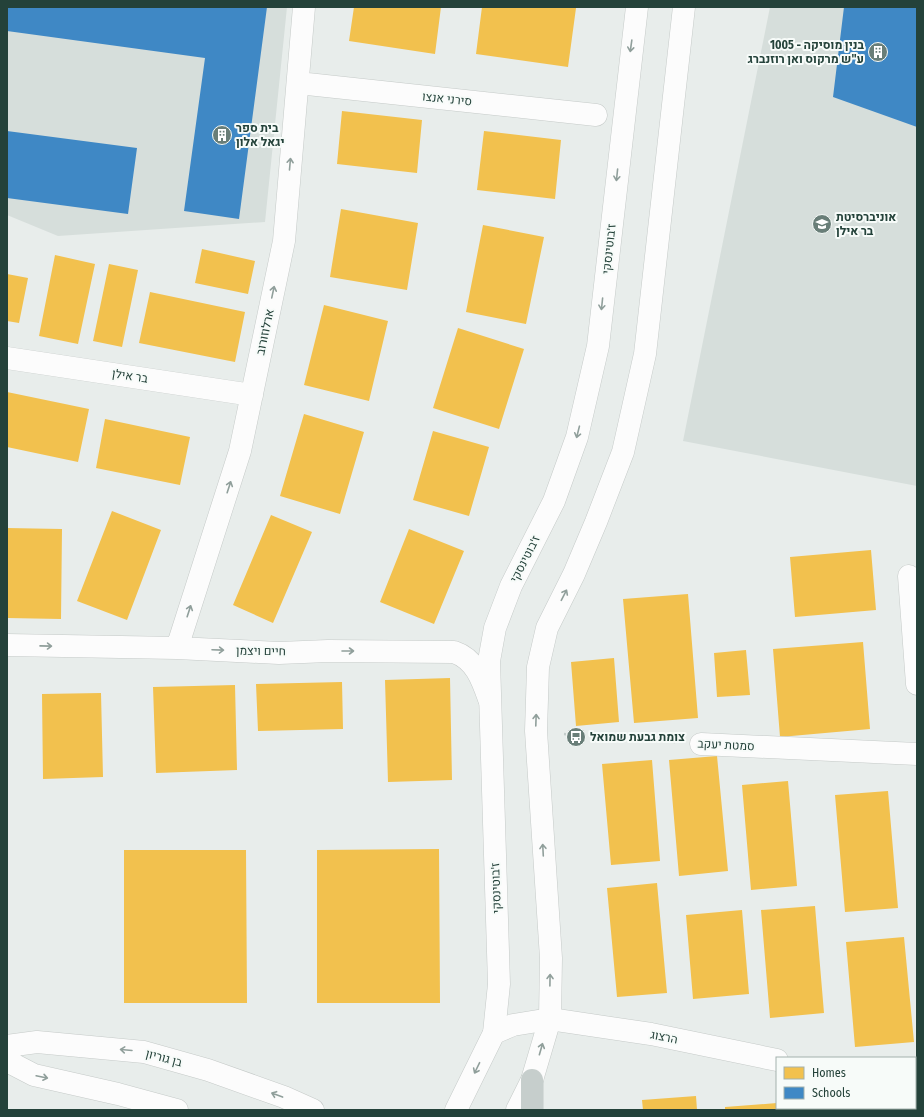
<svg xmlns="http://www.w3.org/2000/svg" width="924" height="1117" viewBox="0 0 924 1117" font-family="'Fira Sans Condensed',Heebo,sans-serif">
  <rect width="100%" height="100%" fill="#e8edeb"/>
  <path fill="#d6dedb" d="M7 7H287L265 222 58 236 7 215Z
    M770 7H917V486L683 441Z"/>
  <path fill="#f2c14e" d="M354 7H441L435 54 349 41Z
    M482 7 576 8 568 67 476 54Z
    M342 111 422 120 417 173 337 164Z
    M484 131 561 140 555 199 477 190Z
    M341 209 418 223 407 290 330 277Z
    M483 225 544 237 526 324 466 312Z
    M202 249 255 261 248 294 195 283Z
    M55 255 95 264 78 344 39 336Z
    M109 264 138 270 122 347 93 341Z
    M7 274 28 278 19 323 7 321Z
    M150 292 245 312 235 362 139 343Z
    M324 305 388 321 369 401 304 385Z
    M458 328 524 349 499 429 433 408Z
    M7 392 89 409 78 462 7 447Z
    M304 414 364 432 340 514 280 496Z
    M105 419 190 437 180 485 96 468Z
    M433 431 489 447 469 516 413 500Z
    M112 511 161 530 127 620 77 601Z
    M271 515 312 532 273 623 233 605Z
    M7 528 62 529 61 619 7 618Z
    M409 529 464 551 434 624 380 602Z
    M871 550 876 610 795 617 790 557Z
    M688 594 698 718 634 723 623 599Z
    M863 642 870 729 780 737 773 649Z
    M746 650 750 695 717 697 714 653Z
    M614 658 619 722 576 726 571 662Z
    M450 678 452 780 388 782 385 680Z
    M342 682 343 729 258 731 256 684Z
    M235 685 237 770 156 773 153 687Z
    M101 693 103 777 43 779 42 694Z
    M717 756 728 871 679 876 669 760Z
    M652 760 660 861 611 865 602 764Z
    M788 781 797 886 751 890 742 785Z
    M888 791 898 908 845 912 835 795Z
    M439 849 440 1003H317V850Z
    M124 850H246L247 1003H124Z
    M657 883 667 993 617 997 607 888Z
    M815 906 824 1013 770 1018 761 910Z
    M742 910 749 994 693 999 686 915Z
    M904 937 914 1042 855 1047 846 942Z
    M696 1096 697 1110H643L642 1100Z
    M777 1103V1110H725V1107Z
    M846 1108V1110H821V1109Z"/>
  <path fill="#3f88c5" d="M7 7H267L239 219 184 211 205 58 7 31Z
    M844 7H917V127L833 97Z
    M7 131 137 148 128 214 7 198Z"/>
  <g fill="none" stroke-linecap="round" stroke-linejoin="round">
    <defs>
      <path id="minor" d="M298 83 596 115
        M7 358 252 395
        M909 576 917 684
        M7 645 177 648 279 653 328 651 454 652C475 659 482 679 489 699
        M177 648 240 451 284 241 304 7
        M701 744 917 754
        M494 1033 513 1025 550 1019 651 1034 777 1060
        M915 1097 917 1098"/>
      <path id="tertiary" d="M7 1046 37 1042 144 1052 208 1070 284 1097 313 1110
        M7 1061 34 1075 118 1094 177 1110
        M456 1110 494 1033 499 984 489 661 495 628 511 586 554 501 577 437 598 346 637 7
        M517 1110 532 1080 550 1019 551 958 536 731 538 667 547 628 574 574 596 522 623 452 645 354 684 7"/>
      <path id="trunk" d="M532 1110V1080"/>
    </defs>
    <use href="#minor" stroke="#c5cac8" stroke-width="23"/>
    <use href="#tertiary" stroke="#c5cac8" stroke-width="23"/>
    <use href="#trunk" stroke="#c3ccc9" stroke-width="23"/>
    <path stroke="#c3ccca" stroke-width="2.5" stroke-dasharray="2 3" stroke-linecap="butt" d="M564 734 675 742"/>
    <use href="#minor" stroke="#fcfcfc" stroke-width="22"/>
    <use href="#tertiary" stroke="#fcfcfc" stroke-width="22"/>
    <use href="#trunk" stroke="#c6cecc" stroke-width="22"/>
  </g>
  <defs><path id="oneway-shaft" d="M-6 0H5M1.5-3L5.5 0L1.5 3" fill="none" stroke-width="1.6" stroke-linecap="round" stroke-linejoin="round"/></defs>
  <g stroke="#909f9b">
    <use href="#oneway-shaft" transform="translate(631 46) rotate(98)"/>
    <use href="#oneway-shaft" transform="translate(290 164) rotate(-85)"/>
    <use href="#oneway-shaft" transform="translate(617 175) rotate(96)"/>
    <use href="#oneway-shaft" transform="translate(273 292) rotate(-78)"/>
    <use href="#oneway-shaft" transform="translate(602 304) rotate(96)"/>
    <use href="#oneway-shaft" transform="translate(578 432) rotate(104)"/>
    <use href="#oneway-shaft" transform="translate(229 487) rotate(-72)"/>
    <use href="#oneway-shaft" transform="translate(564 595) rotate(-63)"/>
    <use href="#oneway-shaft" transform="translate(189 611) rotate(-72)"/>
    <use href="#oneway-shaft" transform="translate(46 646) rotate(1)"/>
    <use href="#oneway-shaft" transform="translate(218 650) rotate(2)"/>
    <use href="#oneway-shaft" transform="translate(348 651)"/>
    <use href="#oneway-shaft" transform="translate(536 720) rotate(-88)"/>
    <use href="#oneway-shaft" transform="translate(543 850) rotate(-93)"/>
    <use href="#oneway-shaft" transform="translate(550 980) rotate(-89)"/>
    <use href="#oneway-shaft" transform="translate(541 1049) rotate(-74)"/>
    <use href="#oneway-shaft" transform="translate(126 1050) rotate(-175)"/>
    <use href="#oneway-shaft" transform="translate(477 1068) rotate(116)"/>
    <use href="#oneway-shaft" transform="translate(42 1077) rotate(12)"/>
    <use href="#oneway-shaft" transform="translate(277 1095) rotate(-160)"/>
  </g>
  <defs>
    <symbol id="building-disc" viewBox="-11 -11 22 22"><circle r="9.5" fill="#697e78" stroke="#f7fbf9"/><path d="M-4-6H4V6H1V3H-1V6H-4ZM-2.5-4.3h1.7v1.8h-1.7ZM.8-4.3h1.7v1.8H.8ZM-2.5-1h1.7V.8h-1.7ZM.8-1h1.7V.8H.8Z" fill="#fff"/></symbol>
    <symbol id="university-disc" viewBox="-11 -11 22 22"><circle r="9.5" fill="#697e78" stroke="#f7fbf9"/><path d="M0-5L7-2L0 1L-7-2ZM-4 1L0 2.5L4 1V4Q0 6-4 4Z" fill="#fff"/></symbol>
    <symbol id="bus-disc" viewBox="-11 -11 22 22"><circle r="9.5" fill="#697e78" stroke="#f7fbf9"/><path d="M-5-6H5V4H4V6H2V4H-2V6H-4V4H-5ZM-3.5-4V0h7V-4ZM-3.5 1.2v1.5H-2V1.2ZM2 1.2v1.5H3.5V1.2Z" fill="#fff"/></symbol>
  </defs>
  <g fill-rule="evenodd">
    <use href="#building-disc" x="867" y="41" width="22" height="22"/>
    <use href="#building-disc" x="211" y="124" width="22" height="22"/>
    <use href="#university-disc" x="811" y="213" width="22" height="22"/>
    <use href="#bus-disc" x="565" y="726" width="22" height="22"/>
  </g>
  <g text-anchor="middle" stroke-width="4" stroke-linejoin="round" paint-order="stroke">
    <g font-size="12" font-weight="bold" fill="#24423a" stroke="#f7fbf9" text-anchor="start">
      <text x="864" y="49" text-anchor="end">1005 - בנין מוסיקה<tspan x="864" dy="14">ע"ש מרקוס ואן רוזנברג</tspan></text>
      <text x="236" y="132">בית ספר<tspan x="236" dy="14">יגאל אלון</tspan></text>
      <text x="836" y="221">אוניברסיטת<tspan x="836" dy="14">בר אילן</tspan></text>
      <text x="590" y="741">צומת גבעת שמואל</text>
    </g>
    <g font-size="12" fill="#24423a" stroke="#f7fbf9">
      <text transform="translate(447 99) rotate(6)" y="4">סירני אנצו</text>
      <text transform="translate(609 249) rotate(-84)" y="4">ז'בוטינסקי</text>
      <text transform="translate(265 332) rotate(-78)" y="4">ארלוזורוב</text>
      <text transform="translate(130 376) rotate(9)" y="4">בר אילן</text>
      <text transform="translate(525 559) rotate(-63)" y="4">ז'בוטינסקי</text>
      <text transform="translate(261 651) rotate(1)" y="4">חיים ויצמן</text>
      <text transform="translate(726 745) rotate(3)" y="4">סמטת יעקב</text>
      <text transform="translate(496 888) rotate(-92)" y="4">ז'בוטינסקי</text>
      <text transform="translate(664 1037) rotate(11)" y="4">הרצוג</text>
      <text transform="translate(164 1058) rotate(15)" y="4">בן גוריון</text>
    </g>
  </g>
  <rect width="924" height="1117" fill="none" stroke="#24423a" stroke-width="16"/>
  <rect x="776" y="1057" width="140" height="52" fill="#f7fbf9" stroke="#a3b1ad"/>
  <rect x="784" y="1067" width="20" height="12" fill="#f2c14e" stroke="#a3b1ad"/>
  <text x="812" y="1077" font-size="12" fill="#24423a">Homes</text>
  <rect x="784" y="1087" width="20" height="12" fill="#3f88c5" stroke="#a3b1ad"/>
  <text x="812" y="1097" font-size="12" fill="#24423a">Schools</text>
</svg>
